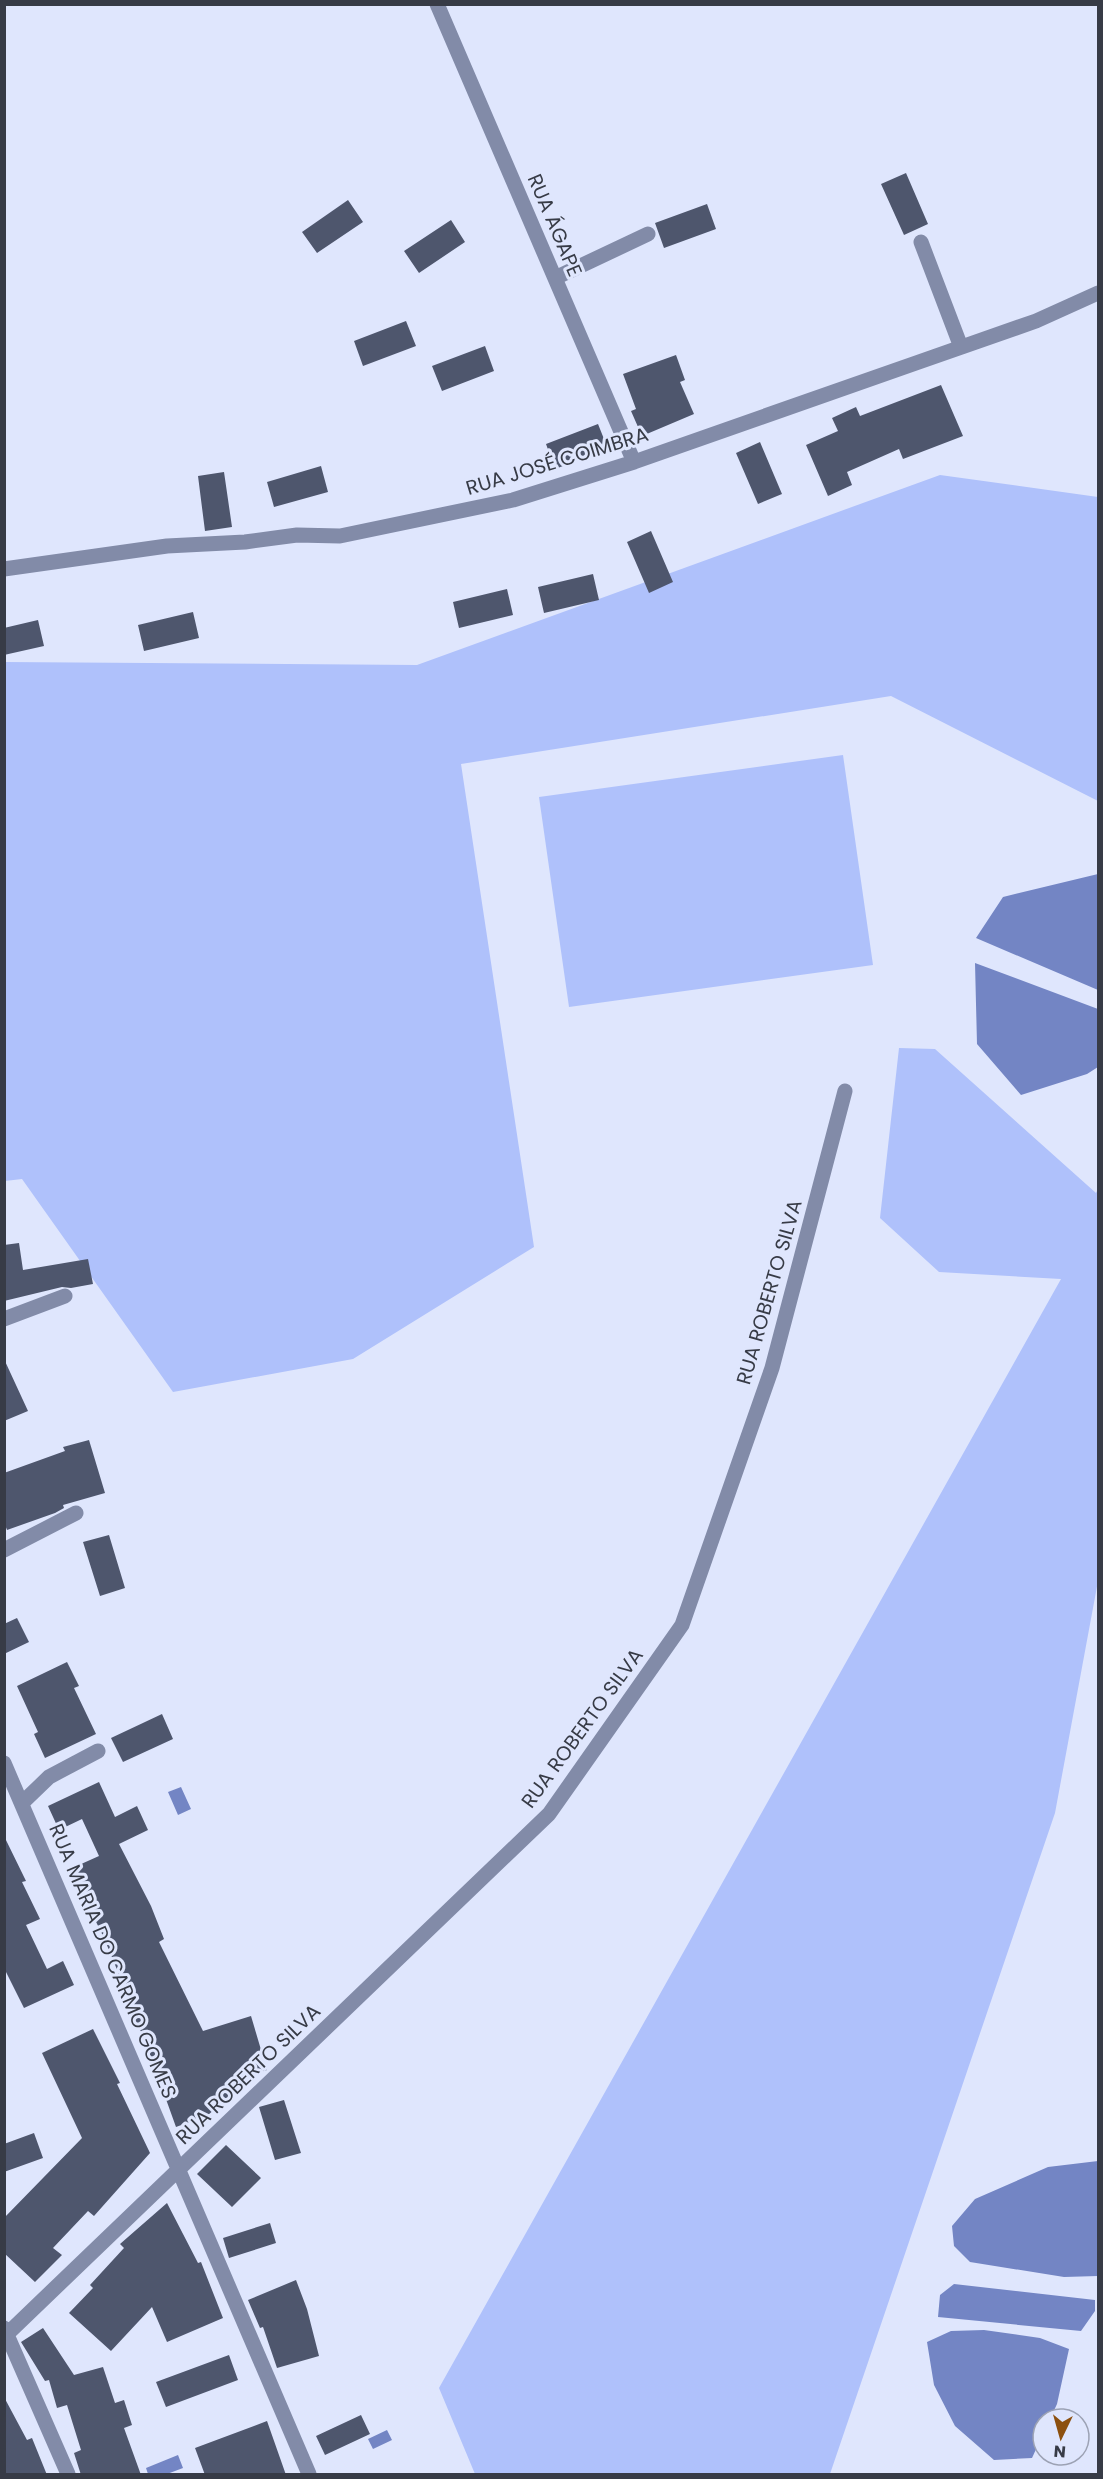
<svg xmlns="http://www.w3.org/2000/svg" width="1103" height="2479" viewBox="0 0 1103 2479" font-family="Poppins,sans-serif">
  <rect width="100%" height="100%" fill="#dfe6fd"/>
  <path fill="#afc1fb" d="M940 475 1098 497V801L891 696 461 764 534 1247 353 1359 173 1392 22 1179 5 1181 4 662 417 665Z
    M843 755 873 965 569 1007 539 797Z
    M899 1048 935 1049 1096 1193 1098 1189V1581L1055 1813 830 2474H475L439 2388 1061 1279 939 1272 880 1218Z"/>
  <path fill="#7385c4" d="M1098 874V990L976 938 1003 897Z
    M975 963 1098 1009V1067L1087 1074 1021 1095 977 1044Z
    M181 1787 191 1809 178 1815 168 1792Z
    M1098 2161V2276L1064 2277 970 2262 954 2246 952 2226 975 2199 1048 2167Z
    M954 2284 1095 2300V2311L1081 2331 938 2317 940 2295Z
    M984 2330 1040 2338 1069 2349 1057 2404 1050 2419H1043V2434L1032 2458 994 2460 955 2426 934 2385 927 2342 951 2331Z
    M387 2430 392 2440 373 2449 368 2439Z
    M178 2455 183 2468 167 2474H148L146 2468Z"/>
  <path fill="#4e566d" d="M906 173 928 224 904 235 881 184Z
    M348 200 363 222 317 253 302 232Z
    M707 204 716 229 664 248 655 223Z
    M451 220 465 242 419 273 404 251Z
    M406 321 416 346 363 366 354 341Z
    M485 346 494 371 442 391 432 366Z
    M676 355 685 380 680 382 694 414 642 436 631 411 636 409 623 374Z
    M941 385 963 436 903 459 899 449 847 472 852 485 828 496 806 445 838 431 832 418 856 407 860 416Z
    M598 424 608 449 555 469 546 444Z
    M760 442 782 494 758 504 736 453Z
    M321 466 328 492 274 507 267 482Z
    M224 472 232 527 205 531 198 476Z
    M651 531 673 582 649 593 627 542Z
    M593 574 599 600 544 613 538 587Z
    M507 589 513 615 459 628 453 602Z
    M193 612 199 638 144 651 138 625Z
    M38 620 44 646 4 655V628Z
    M19 1243 23 1270 88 1259 93 1284 71 1288 62 1287 4 1301V1245Z
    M4 1359 28 1411 4 1421Z
    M89 1440 105 1493 63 1505 64 1508 55 1513 7 1530 4 1522V1473L65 1451 63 1447Z
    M109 1535 125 1588 100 1596 83 1542Z
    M17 1618 29 1642 4 1654V1624Z
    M67 1662 79 1686 74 1688 96 1734 45 1758 34 1734 38 1732 17 1686Z
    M162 1714 173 1739 123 1762 111 1738Z
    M99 1782 115 1817 137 1806 148 1830 119 1844 151 1906 164 1939 159 1942 203 2031 251 2016 267 2070 228 2081 235 2092 208 2115 176 2127 144 2038 113 1974 118 1972 104 1938 70 1869 99 1856 82 1819 59 1830 48 1806Z
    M4 1836 26 1881 22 1882 40 1919 26 1925 47 1969 63 1961 74 1985 24 2008 4 1968Z
    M93 2029 120 2083 117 2084 150 2153 94 2216 88 2211 53 2248 62 2255 35 2282 4 2253V2218L82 2138 42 2053Z
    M284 2100 301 2153 275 2160 259 2107Z
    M34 2133 43 2158 4 2172V2144Z
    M226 2145 261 2178 232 2207 197 2174Z
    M167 2203 198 2263 201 2262 223 2318 167 2342 152 2307 111 2351 69 2313 93 2288 90 2285 124 2248 120 2244Z
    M270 2223 276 2243 229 2258 223 2238Z
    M296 2280 307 2309 319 2356 277 2368 263 2327 260 2328 248 2300Z
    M43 2328 74 2375 103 2367 115 2403 124 2400 132 2425 124 2428 141 2475H81L74 2453 81 2450 67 2405 57 2408 49 2380 45 2381 21 2342Z
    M229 2355 238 2380 166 2407 156 2382Z
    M4 2397 27 2440 32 2438 47 2475H4Z
    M361 2415 370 2434 325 2455 316 2436Z
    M267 2421 286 2475H205L195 2448Z"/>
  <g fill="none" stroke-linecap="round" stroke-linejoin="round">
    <path stroke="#828ba8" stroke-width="15" d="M437 4 634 462
      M921 242 961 347
      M555 278 648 234
      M4 569 167 546 245 542 297 535 340 536 513 500 634 462 916 363 1036 321 1098 293
      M4 1319 65 1296
      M4 1550 76 1513
      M4 1763 309 2474
      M22 1803 49 1777 98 1751
      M4 2328 68 2474
      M4 2337 549 1814 682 1625 772 1368 845 1091"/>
  </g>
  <g text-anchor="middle" stroke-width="6" stroke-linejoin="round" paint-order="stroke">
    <g font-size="20" fill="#373b46" stroke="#dfe6fd">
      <text transform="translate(555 225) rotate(67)" y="7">RUA ÁGAPE</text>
      <text transform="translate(557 461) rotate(-17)" y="7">RUA JOSÉ COIMBRA</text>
      <text transform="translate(769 1292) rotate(-74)" y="7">RUA ROBERTO SILVA</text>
      <text transform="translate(582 1728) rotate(-54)" y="7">RUA ROBERTO SILVA</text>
      <text transform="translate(113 1961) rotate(67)" y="7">RUA MARIA DO CARMO GOMES</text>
      <text transform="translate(248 2074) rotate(-44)" y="7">RUA ROBERTO SILVA</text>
    </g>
  </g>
  <rect width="1103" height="2479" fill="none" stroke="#373b46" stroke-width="12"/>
  <g transform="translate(1061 2437) rotate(185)"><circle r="28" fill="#dfe6fd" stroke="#9ca2b4" stroke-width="1.5"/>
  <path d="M0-4.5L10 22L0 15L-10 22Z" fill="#8c500f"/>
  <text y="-9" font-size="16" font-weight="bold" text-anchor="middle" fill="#373b46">N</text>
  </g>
</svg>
